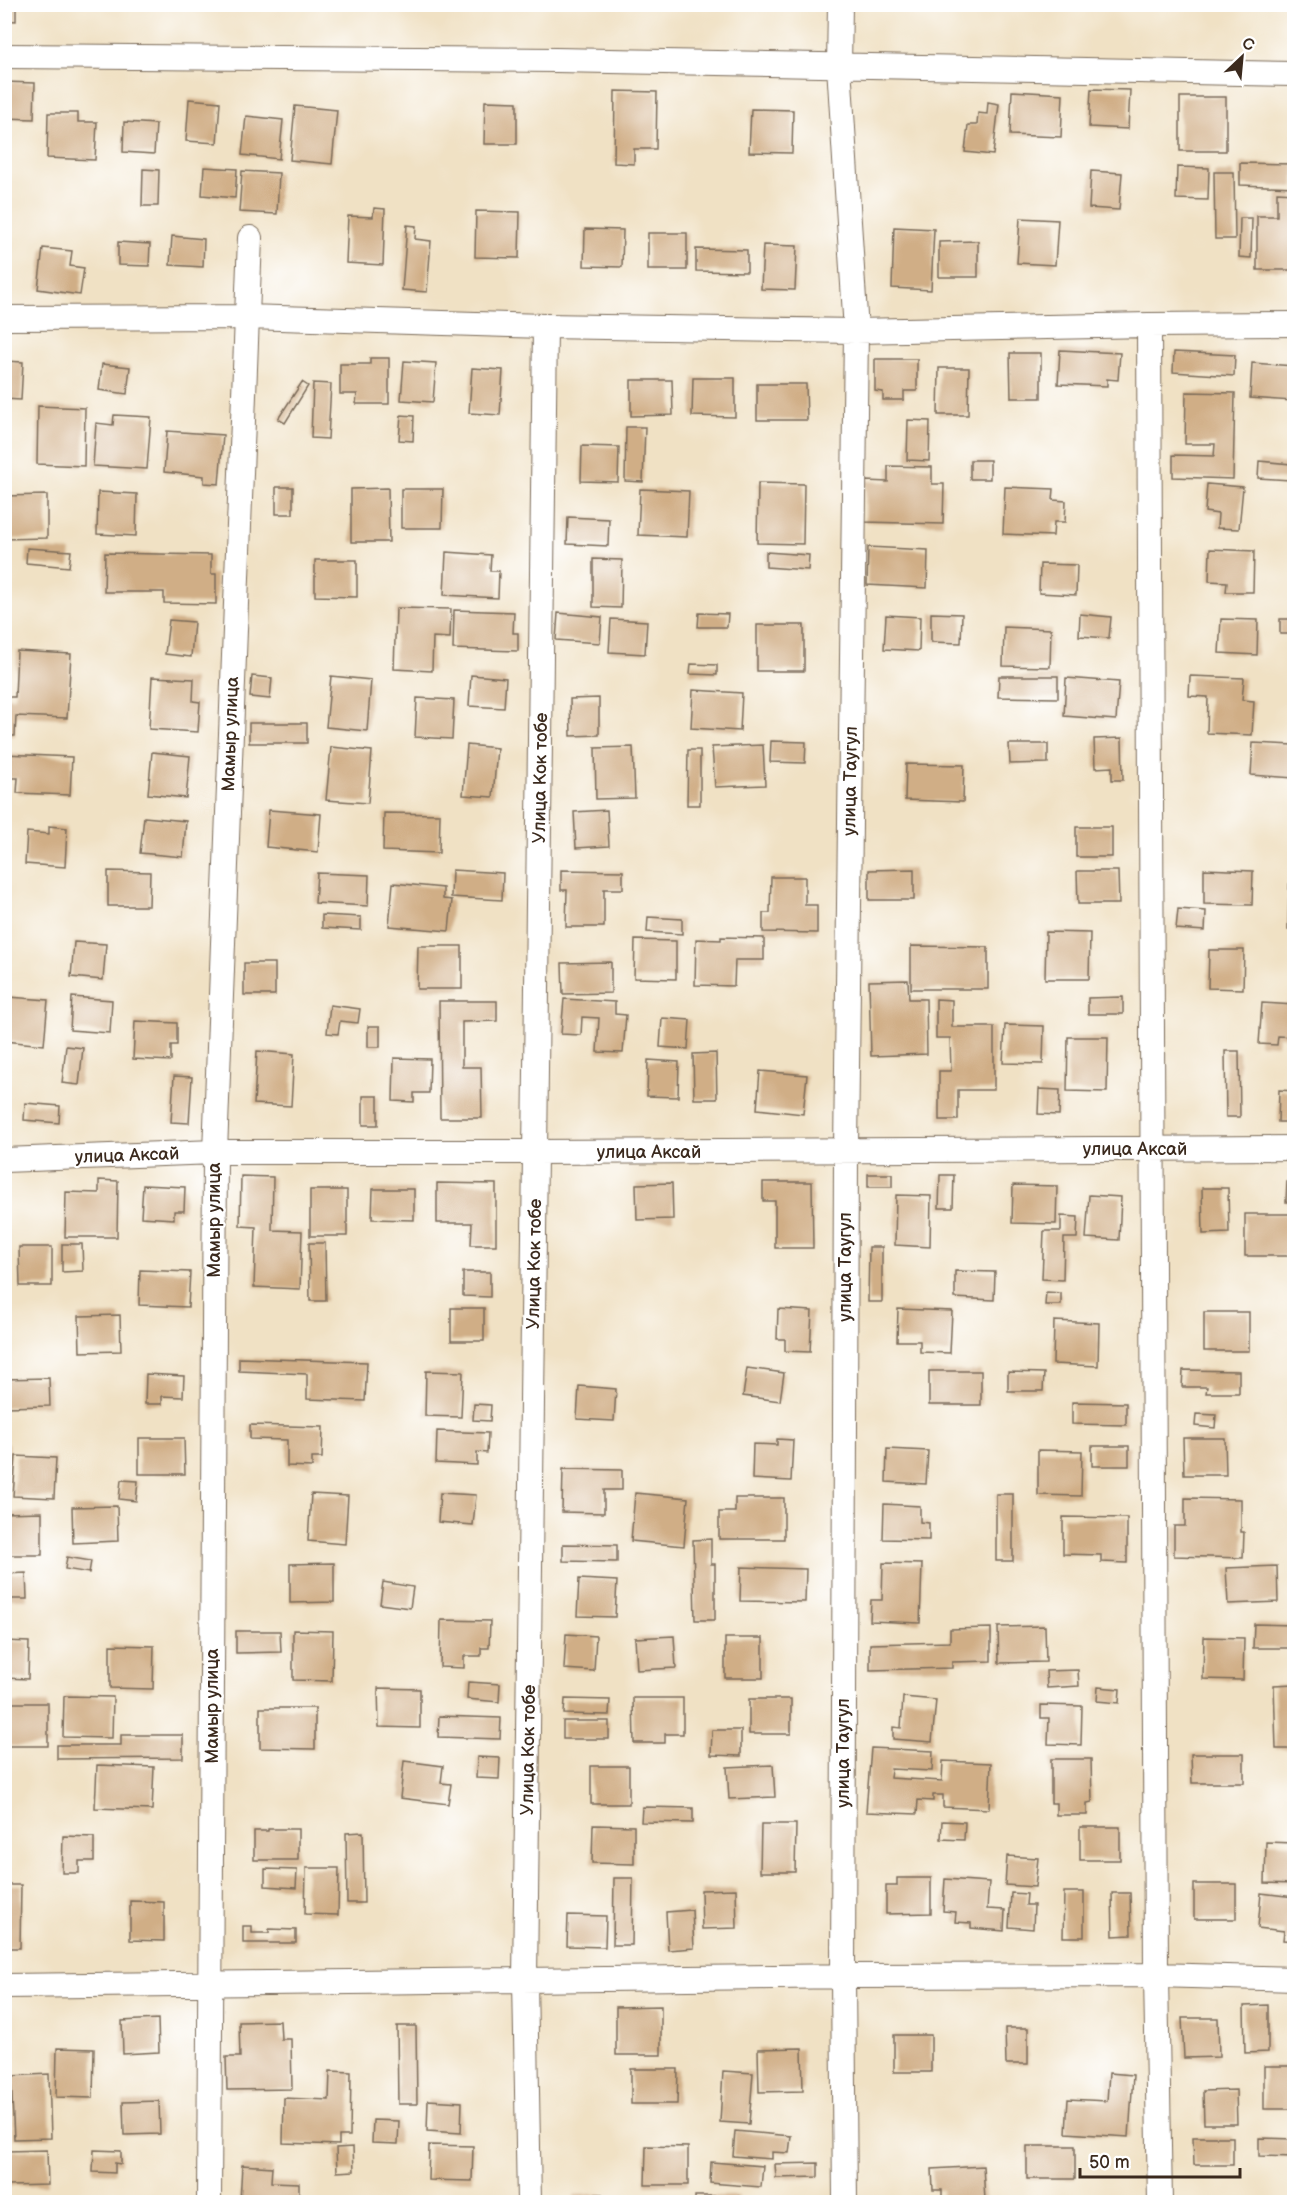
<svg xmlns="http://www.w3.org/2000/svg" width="1299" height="2207" viewBox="0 0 1299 2207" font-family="'Balsamiq Sans',sans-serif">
  <rect width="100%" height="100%" fill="#fff"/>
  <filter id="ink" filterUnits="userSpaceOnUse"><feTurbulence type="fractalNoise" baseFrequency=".0167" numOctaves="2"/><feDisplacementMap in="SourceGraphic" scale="12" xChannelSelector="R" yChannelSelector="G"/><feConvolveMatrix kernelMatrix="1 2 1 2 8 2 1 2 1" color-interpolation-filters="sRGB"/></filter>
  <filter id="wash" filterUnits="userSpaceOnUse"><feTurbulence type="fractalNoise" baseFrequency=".008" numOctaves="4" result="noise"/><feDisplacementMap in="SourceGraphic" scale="24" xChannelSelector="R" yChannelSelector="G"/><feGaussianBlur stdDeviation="1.35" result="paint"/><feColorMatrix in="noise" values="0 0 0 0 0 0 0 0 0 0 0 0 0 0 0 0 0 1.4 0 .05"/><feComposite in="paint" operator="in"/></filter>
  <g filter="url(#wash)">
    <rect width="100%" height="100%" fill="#f0e1c4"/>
    <g id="blocks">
      <path fill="#d0ae86" d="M4 4H16V21L4 20Z
        M4 82 35 83 34 119 4 118Z
        M1091 89 1130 90 1128 129 1089 127Z
        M615 91 657 92 656 149H634V164L614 163Z
        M1012 91 1063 94 1061 137 1010 135Z
        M1180 97H1226V151H1180Z
        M189 99 220 102 217 143 186 141Z
        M485 101 517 102V144H484Z
        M988 102 999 104 993 155 965 152 968 125H977L978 113 987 114Z
        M295 106 337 110 332 164 290 160Z
        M751 109 793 110 792 153 749 152Z
        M48 113H78V122H97L95 160 47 158Z
        M246 116 283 120 279 159 242 155Z
        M124 122 156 124 154 154 123 152Z
        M1240 163 1294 164V187L1240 185Z
        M204 167 237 169 235 198 202 195Z
        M1177 167 1209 168 1208 200 1176 199Z
        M143 169 159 170 158 206H142Z
        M242 171 279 173 277 214 239 212Z
        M1091 171 1122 173 1119 210 1089 208Z
        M1214 172H1234L1235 239H1215Z
        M1277 192 1294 193V270H1257V216H1277Z
        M374 208 385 209 383 265 346 263 348 216 373 217Z
        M476 211 520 212 519 258 475 257Z
        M1020 218 1058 220 1055 265 1017 263Z
        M1240 218H1252L1251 258 1239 257Z
        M407 225 416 226 415 239 431 241 427 292 402 290Z
        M894 227 934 229 931 290 892 288Z
        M585 229 623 230 622 267 584 266Z
        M648 233H687V270H648Z
        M172 236 204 239 203 267 170 265Z
        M978 241V277H939V242Z
        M118 242 150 244 149 266 118 265Z
        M763 245 797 246 795 290 761 289Z
        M43 248 72 251 70 266 84 268 80 295 38 289Z
        M696 249 747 250V272L696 271Z
        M1060 350 1120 353 1118 380 1107 379V386L1058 384Z
        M1174 352 1235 355 1234 376 1173 372Z
        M1010 353H1041V398H1011Z
        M370 358H389V404H356L357 394H340V364H370Z
        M875 359H917V391H904V400H883V392L875 391Z
        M4 361 23 362 21 400 4 399Z
        M404 361 436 363 433 402 401 400Z
        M1252 363 1294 366 1293 401 1250 398Z
        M102 364 130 367 127 394 99 390Z
        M472 368 503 370 500 415 469 413Z
        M939 368H969L968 415H938Z
        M693 378H735V417L692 416Z
        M631 380H672L673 415 631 416Z
        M302 382 308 386 285 423 278 419Z
        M313 383 331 384 328 439 311 438Z
        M757 384H806L807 420H757Z
        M1186 392 1235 393 1233 479 1173 477V455L1214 456 1215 444H1185Z
        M38 406 85 408 84 466 37 464Z
        M114 415 151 417 147 469 93 466 96 423 113 425Z
        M401 415 414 416 413 441 399 440Z
        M908 420 930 421 929 461 907 460Z
        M626 427H645L643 482 625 481Z
        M167 431 223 435 219 484 204 483V476L164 472Z
        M582 446 619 447 618 482 581 481Z
        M970 460H990V479H970Z
        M1259 461 1291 464 1290 480 1258 478Z
        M888 466 932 467V484H944L943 524 865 522 866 481 888 482Z
        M758 483 804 484 803 544 757 543Z
        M1207 484 1243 487 1239 529 1217 528 1218 514 1205 512Z
        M276 487H293V514H276Z
        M1005 487 1054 489 1053 500 1066 501 1065 522H1054L1053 536 1003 534Z
        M388 488 389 542H351V489Z
        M401 489H443L442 528H401Z
        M640 489 689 491 687 537 638 535Z
        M98 492 137 494 136 536 97 534Z
        M47 495V538L4 539V496Z
        M568 517 609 519 608 546 567 544Z
        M868 547 928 550 927 588 867 585Z
        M27 548 71 551 69 567 26 563Z
        M1210 549 1254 551 1253 592H1226L1227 582 1209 581Z
        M446 552 491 555 490 571H499L498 598 444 595Z
        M766 552 809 555 808 570 766 567Z
        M105 553 211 555V574H216V604L164 603V592H104Z
        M593 559 622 560 621 608 593 607Z
        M315 560H357V597L315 596Z
        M1040 564 1077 565 1076 595 1039 593Z
        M396 608 451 609 450 638 433 637 432 671 394 669Z
        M454 610 514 612 513 633H518V651L453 649Z
        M558 613 602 617 600 643 556 640Z
        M699 613 728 614 727 627H698Z
        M931 613 962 614 961 643 931 642Z
        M1080 614 1111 617 1109 638 1079 636Z
        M886 615 920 617 919 651 884 649Z
        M611 619 647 621 645 654 609 652Z
        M1221 619 1258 620 1257 655 1219 653Z
        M1280 619H1294V634H1280Z
        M169 620 194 622 191 657 165 654Z
        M757 625H804V671H757Z
        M1004 627 1051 629 1050 667 1003 666Z
        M17 651 71 654 67 718 16 716 15 736H4V697H15Z
        M691 664 717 665V675L690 674Z
        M471 675 506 678 504 708 469 706Z
        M252 676 272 678 270 699 250 697Z
        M331 676 371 680 367 731 326 727Z
        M999 676H1058V698L998 697Z
        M1190 676 1244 678 1242 700 1254 701 1252 735 1207 733 1208 697 1189 696Z
        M152 677 194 679 193 701 200 702 198 732 149 729Z
        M1066 678 1119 682 1116 720 1064 716Z
        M693 690 742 693 740 731 691 728Z
        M417 698 454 700 452 739 415 737Z
        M599 698V735L571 736 570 699Z
        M249 723H307V743H249Z
        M1122 738 1123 780H1112V767L1095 768 1094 739Z
        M771 741 806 742 805 763 770 762Z
        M1253 743 1294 745V778L1251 775Z
        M1009 744H1048V763L1010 764Z
        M467 745 497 748 493 797 463 795Z
        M763 745 765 785 715 787 712 747Z
        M331 747 372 751 368 803 326 800Z
        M633 747 635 798 596 799 595 748Z
        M688 750H700V805H687Z
        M152 752 190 756 186 798 148 794Z
        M4 754 72 757 70 795 17 793 18 778H4Z
        M906 764 964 765 963 802 905 800Z
        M269 810 321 814 318 852 266 847Z
        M607 810 609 846 576 848 574 812Z
        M384 813 440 814 439 853 383 851Z
        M144 817 186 821 183 857 140 853Z
        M49 826 67 828 65 867 25 864 27 832 49 834Z
        M1076 827H1112V857H1076Z
        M914 869V900H869V870Z
        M1204 869 1253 871 1252 905 1204 904Z
        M452 870 503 873 502 900 451 897Z
        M561 870 623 871V889H604V927H566L567 890H561Z
        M108 871 150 872 149 906H108Z
        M1077 871H1118L1119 904H1078Z
        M317 873 369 875 368 906 315 903Z
        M771 877H805V905H817V933L763 932V913H770Z
        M393 883 443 888V899L452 900 449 931 389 926Z
        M1289 884H1294V930H1288Z
        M1178 909 1206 911 1205 931 1176 929Z
        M322 915 361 917V930L322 928Z
        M648 917 682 919V934L647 932Z
        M1046 932 1090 933 1089 979H1045Z
        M721 937 764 938V960H735L734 986 695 985 696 939 721 940Z
        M635 940 676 941V979L634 978Z
        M74 942 106 944 103 980 71 977Z
        M418 946H462V989H417Z
        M911 946 988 947V989H911Z
        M1209 950H1244L1243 989 1208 988Z
        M611 962V993L563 994 562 963Z
        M244 963H275V995H244Z
        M908 980 909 999H926L927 1054 871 1056 869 981Z
        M9 997 48 1000 44 1045 5 1041Z
        M72 997 112 1000 110 1033 70 1030Z
        M1123 997V1014H1088V998Z
        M564 999 615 1002V1014L626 1015 623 1053 597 1052 599 1018 582 1017 581 1035 561 1034Z
        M936 999 952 1000V1027H994V1090H958V1120H939V1071H951L950 1038H936Z
        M439 1001H497V1021L462 1022V1067H481L482 1118H440Z
        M1262 1003 1294 1005V1037L1278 1036 1277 1045 1259 1044Z
        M330 1005 360 1009 358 1023 340 1021 338 1034 327 1033Z
        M662 1018 690 1020 688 1049 660 1047Z
        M135 1021 177 1023V1045H171V1061L133 1059Z
        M1005 1025 1044 1026 1043 1064 1003 1063Z
        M368 1026H380V1047H368Z
        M1068 1037H1108L1107 1092 1067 1091Z
        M66 1046 83 1048 79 1085 62 1083Z
        M257 1051 294 1054 291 1106 254 1104Z
        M1225 1051H1239L1240 1117H1226Z
        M716 1053 717 1099H694L693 1054Z
        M394 1058 430 1059 429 1093H414V1102L393 1101Z
        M648 1060 679 1062 678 1097 647 1096Z
        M760 1071 807 1075 803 1114 757 1109Z
        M174 1076 192 1077 189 1123 171 1122Z
        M1039 1089 1060 1090 1059 1115 1038 1114Z
        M1279 1090 1294 1091V1122H1278Z
        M363 1096H378V1125H363Z
        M25 1103 60 1106 59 1123 24 1120Z
        M868 1174H892V1187H868Z
        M940 1175H954L953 1208H939Z
        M241 1176 273 1177 272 1230 302 1231 300 1289 254 1287 256 1227 240 1226Z
        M99 1180 118 1181 117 1237H65L66 1192 99 1193Z
        M763 1182H812L813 1248H775V1201H763Z
        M1287 1182H1294V1202H1286Z
        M437 1183 496 1184V1245H471L472 1223H437Z
        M672 1183 673 1219 637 1220 636 1184Z
        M143 1185 185 1187 184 1211H174V1219L141 1217Z
        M1013 1185 1057 1186 1056 1224 1012 1223Z
        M1202 1188H1228L1229 1233 1203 1234Z
        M373 1189H414V1220L372 1219Z
        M310 1190H347V1236H310Z
        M896 1195 931 1196 930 1247 895 1245Z
        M1089 1195 1121 1197 1119 1240 1086 1238Z
        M1245 1214H1292L1293 1256H1245Z
        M1061 1216 1078 1217 1077 1238H1064L1063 1280 1042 1279 1044 1231H1061Z
        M309 1243H325L326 1301H310Z
        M62 1244H82L83 1271 62 1272Z
        M19 1247H52V1286H20Z
        M869 1247H882V1302H868Z
        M140 1270 190 1272 188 1307 139 1305Z
        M955 1271 995 1272 994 1300 955 1298Z
        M463 1272H490V1297L463 1296Z
        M1046 1292 1061 1293V1305H1045Z
        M451 1308H484V1341H451Z
        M778 1309 812 1311 810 1352 785 1351V1339H777Z
        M898 1309 952 1311 950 1353 920 1352V1341H897Z
        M1204 1312H1249V1351H1204Z
        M120 1315 121 1351 80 1352 79 1316Z
        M1054 1321 1099 1323 1098 1366 1053 1364Z
        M239 1358 367 1362 365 1401 307 1399V1374L239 1371Z
        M747 1368 784 1373 780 1401 743 1396Z
        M1183 1370 1239 1371V1393H1206L1207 1387H1182Z
        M426 1371 463 1372 461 1417 425 1416Z
        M929 1371H981V1405H929Z
        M1008 1372 1044 1373 1043 1391H1008Z
        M146 1374 184 1376 183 1397 162 1396V1404H145Z
        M49 1378 50 1406 4 1407V1379Z
        M579 1386 616 1389 614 1421 577 1419Z
        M1072 1402 1126 1403V1425L1072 1424Z
        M474 1404 491 1405 490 1421 473 1420Z
        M1196 1414 1216 1415 1215 1428 1195 1426Z
        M250 1425 323 1427 322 1458H312V1467L287 1466V1440L250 1439Z
        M437 1431 488 1433 487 1453 477 1452V1465L436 1463Z
        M139 1438H184L185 1474H139Z
        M1183 1438H1225L1226 1475H1184Z
        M777 1439 793 1440 791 1481 752 1479 753 1444 777 1445Z
        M4 1444H9L10 1463H4Z
        M1092 1446H1129V1466H1092Z
        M887 1449 928 1451 926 1484 886 1482Z
        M1038 1450 1082 1451 1081 1496 1038 1495Z
        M16 1456 56 1458 54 1498 13 1496Z
        M563 1469 622 1470V1490H604V1513L562 1512Z
        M121 1480 138 1481 136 1501 119 1499Z
        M440 1493 476 1495 473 1525 438 1522Z
        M635 1493 688 1498 684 1546 631 1541Z
        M311 1494 348 1496 345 1544 308 1541Z
        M996 1494H1013V1561H996Z
        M735 1498H784V1539H719V1512H735Z
        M1185 1498 1241 1499V1532H1244L1243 1558 1174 1556V1526H1185Z
        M884 1504 920 1506V1522L929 1523V1540L883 1539Z
        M117 1506 118 1541 73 1543 72 1507Z
        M42 1512V1555H4V1513Z
        M1063 1517 1127 1518V1563L1101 1562V1555L1063 1554Z
        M711 1539V1564H715V1620H695L693 1540Z
        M563 1544 617 1545V1562L563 1561Z
        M67 1557 91 1561 89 1573 65 1569Z
        M334 1563V1602L290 1603V1564Z
        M883 1563 922 1564 920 1623 870 1621 871 1600H882Z
        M1277 1566 1278 1602 1228 1604 1226 1568Z
        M741 1567 806 1569 805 1602 740 1601Z
        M26 1573 27 1599H4V1574Z
        M579 1579 617 1581 615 1617 577 1616Z
        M383 1582 413 1587 410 1608 380 1604Z
        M441 1620 490 1621 489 1648H481V1656H464V1668L440 1667Z
        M1254 1624 1294 1625V1648H1253Z
        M1045 1626 1046 1662 999 1663 998 1627Z
        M991 1628V1661L952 1662V1668L870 1670V1644L950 1642V1629Z
        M293 1630 333 1631 332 1681 293 1680Z
        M236 1631H280L281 1652 236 1653Z
        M566 1634 596 1636 594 1671 564 1669Z
        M674 1636 676 1668 637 1670 635 1638Z
        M1204 1637 1244 1638 1243 1680 1203 1679Z
        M725 1638H763V1678H725Z
        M4 1641 29 1642 28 1679 4 1678Z
        M110 1645 154 1646 153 1689 110 1688Z
        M1078 1670 1079 1686 1047 1688 1046 1671Z
        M468 1682 500 1684 499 1702 467 1699Z
        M1294 1684V1749H1276L1274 1685Z
        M1098 1687 1120 1689 1119 1703 1097 1701Z
        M378 1688 420 1689V1728L379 1727Z
        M64 1696 113 1697 112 1738 63 1737Z
        M903 1697 936 1700 932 1742 893 1739V1727L901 1728Z
        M633 1698H683V1734H665V1743H634Z
        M565 1699 610 1700 609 1715 564 1714Z
        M749 1699H791V1734H749Z
        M4 1703H48V1746H4Z
        M1041 1705 1082 1706 1081 1745 1048 1744 1049 1718H1041Z
        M260 1708H315V1749L260 1748Z
        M439 1716 501 1718 500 1739 438 1737Z
        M563 1721H609V1739H563Z
        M712 1730H741V1756L711 1755Z
        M121 1735H183V1758L57 1759V1745H121Z
        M871 1748 933 1751 932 1771 891 1769 890 1778 942 1781 943 1761 991 1763 989 1809 943 1807V1795H933V1801L918 1800 917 1814 866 1812Z
        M1191 1754H1244V1783H1192Z
        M477 1757 500 1758 499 1779 476 1778Z
        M1051 1759H1091L1092 1802 1087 1803V1815H1056V1803H1051Z
        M404 1761 443 1766 441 1783 451 1784 448 1804 400 1798Z
        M97 1765 154 1767 152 1810 95 1808Z
        M773 1765 775 1797 729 1799 727 1767Z
        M591 1766H629V1804H591Z
        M642 1807 693 1808V1823L641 1822Z
        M942 1821 965 1822 964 1840 941 1839Z
        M761 1824H796L795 1872H760Z
        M593 1825 634 1826V1864L592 1863Z
        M1080 1827H1120V1860H1080Z
        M268 1829H298V1860H254V1831H268Z
        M363 1832 364 1903H347L346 1833Z
        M63 1836 94 1837V1861H79V1873H62Z
        M1266 1842 1294 1843V1884L1265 1883Z
        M1007 1856 1038 1858 1035 1887 1005 1885Z
        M306 1868H339L338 1915 305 1914Z
        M265 1869 297 1870 296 1888 265 1886Z
        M614 1878H633L632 1945H613Z
        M897 1878H931V1913L886 1914V1886H897Z
        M945 1879 989 1882 987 1909 1005 1910 1004 1931 971 1928V1923L955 1922 956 1912 943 1911Z
        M1194 1884H1236V1919H1194Z
        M4 1885H21L20 1948H4Z
        M736 1889 737 1928 702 1929 701 1890Z
        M1064 1892H1084V1937H1063Z
        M1011 1893 1027 1894 1026 1905H1034L1033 1929 1009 1927Z
        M1112 1893H1130L1131 1935 1113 1936Z
        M1261 1893 1294 1897V1941L1283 1940 1284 1931 1258 1928Z
        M130 1901 164 1902V1941L130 1940Z
        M692 1910 694 1948 668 1950 666 1912Z
        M568 1915 606 1916 605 1947 567 1946Z
        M243 1926H252V1933H269V1929L296 1930V1943H243Z
        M1268 2005V2052L1245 2053 1244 2006Z
        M661 2006V2055H616V2007Z
        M1182 2018H1218L1219 2057 1184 2058Z
        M158 2019 159 2052 123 2054 122 2021Z
        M280 2021 281 2039H291L292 2089 227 2090 226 2057H240L239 2022Z
        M397 2026H416L417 2104H398Z
        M1005 2028H1028V2064H1006Z
        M894 2035H931V2072H894Z
        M57 2048 94 2049 93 2098 56 2097Z
        M802 2048 803 2091 759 2092 758 2049Z
        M1264 2066H1294V2109H1264Z
        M631 2069H678L677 2104H631Z
        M330 2071 351 2072 350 2136H339V2145L283 2143 284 2098 329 2100Z
        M723 2071 753 2073 749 2124 720 2122Z
        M1109 2073 1133 2075 1129 2137 1066 2133 1068 2099 1107 2101Z
        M49 2074 51 2138 14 2139 11 2076Z
        M1236 2090 1237 2124H1204L1203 2091Z
        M428 2100 462 2102 461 2133 427 2131Z
        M159 2101 160 2134 124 2135 123 2102Z
        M373 2120 399 2121 398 2144 372 2143Z
        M735 2131 791 2136 789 2153 772 2152V2159L733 2156Z
        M1193 2137H1233V2165H1194Z
        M1259 2138 1294 2139V2157L1259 2156Z
        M429 2145 473 2146 472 2181 428 2180Z
        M646 2146 688 2147V2185H645Z
        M1027 2146H1075V2179H1027Z
        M353 2147 354 2171 337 2172 336 2148Z
        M47 2150 48 2185 8 2186 7 2151Z
        M94 2150 121 2151V2164L115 2163V2173L93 2172Z
        M711 2162 763 2166 761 2187 710 2183Z
        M818 2163V2177L776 2178 775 2164Z
        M242 2165 272 2167 271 2182 299 2183V2202H240Z
        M983 2166 985 2200 942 2202V2190H933L932 2169Z
        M602 2194V2202H574V2195Z
        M695 2196H738V2202H695Z"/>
    </g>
  </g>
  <g filter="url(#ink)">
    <use href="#blocks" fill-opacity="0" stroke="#7a6a58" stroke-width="1.5"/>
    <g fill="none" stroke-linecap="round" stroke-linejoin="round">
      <defs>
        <path id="minor" d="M840 4 839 66 856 331 846 1150 843 1976 845 2202
          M4 56 556 60 1294 74
          M4 318 245 317 545 326 856 331 1149 325 1294 324
          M1149 325 1156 1975 1160 2202
          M4 1160 215 1152H535L1294 1148
          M4 1986 851 1976 1156 1975 1294 1979
          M209 2202 215 1152 250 238
          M529 2202 525 1980 545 326"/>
      </defs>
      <use href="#minor" stroke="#7a6a58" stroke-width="26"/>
      <use href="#minor" stroke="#fff" stroke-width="24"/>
    </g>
  </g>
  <g text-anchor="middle" stroke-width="4.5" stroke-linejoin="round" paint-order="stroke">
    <g font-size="18" fill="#3b2a1e" stroke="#fff">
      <text transform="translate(230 734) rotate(-88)" y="6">Мамыр улица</text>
      <text transform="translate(540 778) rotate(-89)" y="6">Улица Кок тобе</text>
      <text transform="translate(850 781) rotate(-89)" y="6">улица Таугул</text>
      <text x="1135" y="1155">улица Аксай</text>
      <text x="649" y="1158">улица Аксай</text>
      <text transform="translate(127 1155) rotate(-2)" y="6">улица Аксай</text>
      <text transform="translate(214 1220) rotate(-90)" y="6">Мамыр улица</text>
      <text transform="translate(534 1264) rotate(-89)" y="6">Улица Кок тобе</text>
      <text transform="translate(845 1267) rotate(-90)" y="6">улица Таугул</text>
      <text transform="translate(212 1706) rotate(-90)" y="6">Мамыр улица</text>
      <text transform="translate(528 1750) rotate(-89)" y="6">Улица Кок тобе</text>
      <text transform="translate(843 1753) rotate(-90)" y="6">улица Таугул</text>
    </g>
  </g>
  <rect width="1299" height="2207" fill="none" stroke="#fff" stroke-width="24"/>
  <g transform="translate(1242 57) rotate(26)" stroke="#ffffff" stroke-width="4.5" paint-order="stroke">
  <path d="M0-4.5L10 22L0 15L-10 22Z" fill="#3b2a1e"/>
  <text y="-9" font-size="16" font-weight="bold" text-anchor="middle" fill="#3b2a1e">С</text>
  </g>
  <path d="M1080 2168v9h160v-9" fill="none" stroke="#3b2a1e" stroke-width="3"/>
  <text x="1089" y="2168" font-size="18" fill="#3b2a1e" stroke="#ffffff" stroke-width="4.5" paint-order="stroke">50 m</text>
</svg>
